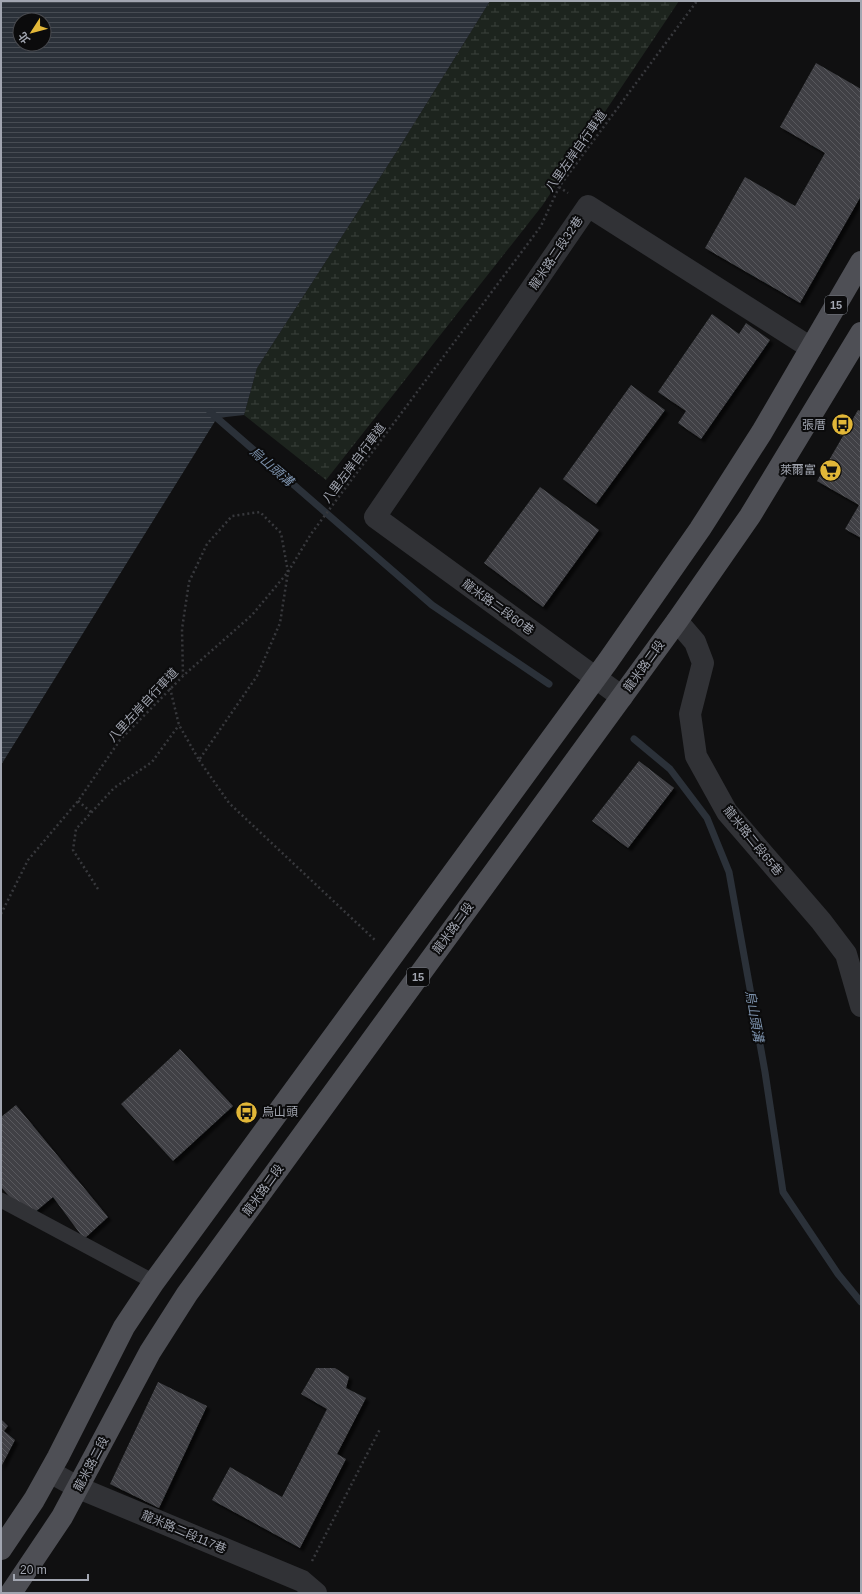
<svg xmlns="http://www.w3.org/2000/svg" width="862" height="1594" viewBox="0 0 862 1594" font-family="Arial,'Noto Sans TC',sans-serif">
  <defs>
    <pattern id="wetland-marsh" width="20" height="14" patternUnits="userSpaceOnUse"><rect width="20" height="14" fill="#1d241e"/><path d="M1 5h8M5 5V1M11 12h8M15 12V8" fill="none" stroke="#3b413c"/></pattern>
    <pattern id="water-rules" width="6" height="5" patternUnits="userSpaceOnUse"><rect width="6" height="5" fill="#2b3139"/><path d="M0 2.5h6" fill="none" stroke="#474c53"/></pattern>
    <pattern id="building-back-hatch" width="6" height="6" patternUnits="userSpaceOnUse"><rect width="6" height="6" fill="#3f4044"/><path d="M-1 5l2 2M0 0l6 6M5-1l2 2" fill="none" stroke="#58595d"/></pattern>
    <filter id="shadow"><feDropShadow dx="3.5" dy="3.5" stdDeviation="1" flood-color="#0009"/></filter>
  </defs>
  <rect width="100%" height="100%" fill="#101011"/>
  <path fill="url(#wetland-marsh)" d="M490 1H679L542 206 326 480 244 415 257 368 397 151Z"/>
  <path fill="url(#water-rules)" fill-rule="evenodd" d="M1 1H490L397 151 257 368 244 415 217 418 1 765ZM20 20H44V44H20Z"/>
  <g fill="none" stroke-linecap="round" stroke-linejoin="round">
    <path stroke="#2b3139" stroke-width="7" d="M210 412 432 605 549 684
      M634 739 670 769 707 818 729 872 765 1072 783 1192 838 1274 861 1302"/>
  </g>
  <path fill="url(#building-back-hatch)" filter="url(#shadow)" d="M816 63 861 89V196L800 303 705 248 745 177 795 206 825 153 780 127Z
    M712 314 739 334 746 323 770 340 701 439 678 423 686 411 658 392Z
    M631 385 665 410 596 504 563 479Z
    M858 410 861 411V538L845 529 859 505 817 481Z
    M540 487 599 530 543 607 484 563Z
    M639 761 674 788 628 848 592 821Z
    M180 1049 233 1106 173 1161 121 1104Z
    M16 1105 108 1217 84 1239 53 1197 28 1218 1 1187V1117Z
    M316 1368H335L349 1377 346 1388 366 1398 337 1454 346 1459 300 1548 212 1500 230 1467 282 1497 327 1409 301 1394Z
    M158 1382 207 1406 159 1508 110 1484Z
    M1 1419 8 1426 4 1431 15 1440 1 1467Z"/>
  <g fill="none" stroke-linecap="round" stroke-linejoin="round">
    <path stroke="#38393d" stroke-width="2.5" stroke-dasharray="2 3" stroke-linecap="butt" d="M559 187 568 193
      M170 688 179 725 199 760 257 676 280 623 288 572 281 533 260 512 232 516 207 544 189 582 182 629 183 675
      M199 760 229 803 376 941
      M78 801 91 812
      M98 889 73 850 76 829 114 788 152 762 179 725
      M1 914 28 860 78 801 120 740 184 675 252 615 288 572 311 534 541 226 559 187 697 1
      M312 1561 380 1429"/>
    <path stroke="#313236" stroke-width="15" d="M1 1200 154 1282"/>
    <path stroke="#313236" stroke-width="22" d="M677 621 695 642 703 663 690 714 696 756 727 812 821 921 846 954 861 1006
      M622 697 375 517 588 206 811 348
      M50 1472 79 1488 302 1581 316 1593"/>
    <path stroke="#4e4f55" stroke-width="22" d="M1 1549 34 1500 58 1457 124 1327 154 1282 608 661 700 529 762 432 861 262
      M11 1593 62 1517 150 1352 187 1294 677 621 750 516 861 333"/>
  </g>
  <defs>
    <symbol id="bus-disc" viewBox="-11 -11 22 22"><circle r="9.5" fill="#e2b738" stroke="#0b0b0c"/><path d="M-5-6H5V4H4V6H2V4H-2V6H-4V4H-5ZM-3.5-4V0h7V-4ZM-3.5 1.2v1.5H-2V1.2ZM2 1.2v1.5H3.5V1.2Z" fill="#111"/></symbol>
    <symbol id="supermarket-disc" viewBox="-11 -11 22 22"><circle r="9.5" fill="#e2b738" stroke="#0b0b0c"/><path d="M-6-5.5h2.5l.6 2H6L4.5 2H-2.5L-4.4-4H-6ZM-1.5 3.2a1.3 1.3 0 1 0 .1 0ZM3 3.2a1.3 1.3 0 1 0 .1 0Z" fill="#111"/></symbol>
  </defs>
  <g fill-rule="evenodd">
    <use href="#bus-disc" x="830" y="412" width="25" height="25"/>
    <use href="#supermarket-disc" x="818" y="458" width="25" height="25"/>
    <use href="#bus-disc" x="234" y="1100" width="25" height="25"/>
  </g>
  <g text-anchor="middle" stroke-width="4" stroke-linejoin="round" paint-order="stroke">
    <g fill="#0b0b0c" stroke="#757880" stroke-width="1">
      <rect x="825" y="296" width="22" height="18" rx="3"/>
      <rect x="407" y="968" width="22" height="18" rx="3"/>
    </g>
    <g font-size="11" font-weight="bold" fill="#a2a6b1">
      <text x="836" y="309">15</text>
      <text x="418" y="981">15</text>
    </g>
    <g font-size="12" fill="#a2a6b1" stroke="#0b0b0c">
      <text transform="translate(576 151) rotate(-55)" y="4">八里左岸自行車道</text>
      <text transform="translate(556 253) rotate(-56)" y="4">龍米路二段32巷</text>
      <text transform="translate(354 463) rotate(-53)" y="4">八里左岸自行車道</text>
      <text transform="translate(498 607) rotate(36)" y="4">龍米路二段60巷</text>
      <text transform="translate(644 666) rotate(-54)" y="4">龍米路二段</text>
      <text transform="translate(143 705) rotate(-47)" y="4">八里左岸自行車道</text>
      <text transform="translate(753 841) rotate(51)" y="4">龍米路二段65巷</text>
      <text transform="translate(453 928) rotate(-54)" y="4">龍米路二段</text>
      <text transform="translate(263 1190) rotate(-54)" y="4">龍米路二段</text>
      <text transform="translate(91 1464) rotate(-62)" y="4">龍米路二段</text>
      <text transform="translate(184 1532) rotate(23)" y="4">龍米路二段117巷</text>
    </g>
    <g font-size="12" fill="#a2a6b1" stroke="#0b0b0c" text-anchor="end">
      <text x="826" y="429">張厝</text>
      <text x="816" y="474">萊爾富</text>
      <text x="262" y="1116" text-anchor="start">烏山頭</text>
    </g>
    <g font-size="13" font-style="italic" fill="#7b90aa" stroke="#0b0b0c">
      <text transform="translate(272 466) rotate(41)" y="5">烏山頭溝</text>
      <text transform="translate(755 1016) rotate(80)" y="5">烏山頭溝</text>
    </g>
  </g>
  <rect width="862" height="1594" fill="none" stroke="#a2a6b1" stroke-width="4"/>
  <g transform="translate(32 32) rotate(234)"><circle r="19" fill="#0b0b0c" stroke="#47494e"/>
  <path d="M0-3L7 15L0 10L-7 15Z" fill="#e2b738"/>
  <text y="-6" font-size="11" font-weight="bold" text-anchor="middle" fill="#a2a6b1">北</text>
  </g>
  <path d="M14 1574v6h74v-6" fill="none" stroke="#a2a6b1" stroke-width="2"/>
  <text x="20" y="1574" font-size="12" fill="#a2a6b1" stroke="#0b0b0c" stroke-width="3" paint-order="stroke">20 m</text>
</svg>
